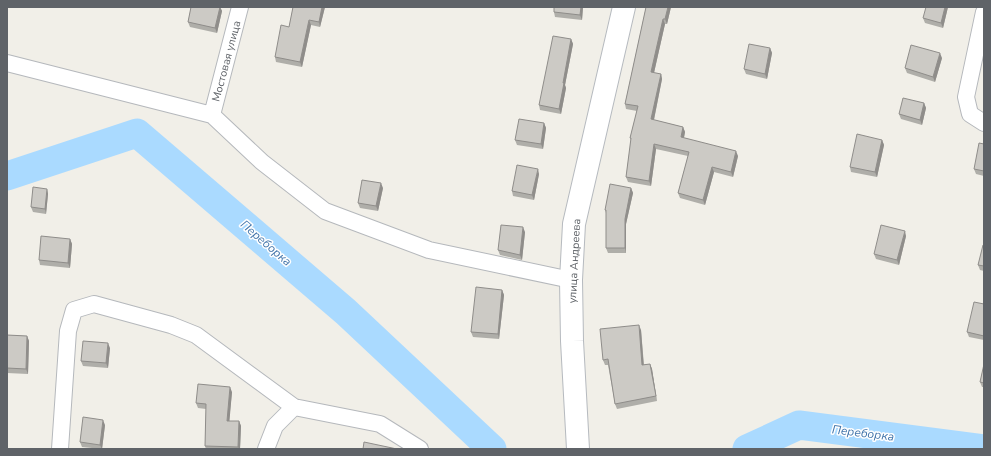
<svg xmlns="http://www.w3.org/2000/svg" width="991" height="456" viewBox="0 0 991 456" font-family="'Nunito Sans',sans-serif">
  <rect width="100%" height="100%" fill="#f1efe8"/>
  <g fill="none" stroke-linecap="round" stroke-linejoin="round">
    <path stroke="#aadaff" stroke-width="29" d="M7 176 137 133 346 312 492 449
      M747 449 799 425 984 449"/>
    <defs>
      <path id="street" d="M984 12 966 97 970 114 984 123
        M7 63 212 115 262 162 325 211 429 250 571 280
        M212 115 240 7
        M60 449 68 331 74 310 94 304 171 325 196 335 294 407 380 424 420 449
        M266 449 275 426 294 407"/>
      <path id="secondary" d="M578 449 572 341 571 280 574 224 624 7"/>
    </defs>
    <use href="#street" stroke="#b5b8bc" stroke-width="18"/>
    <use href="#secondary" stroke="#b6babf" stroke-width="24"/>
    <use href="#street" stroke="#fff" stroke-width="16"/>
    <use href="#secondary" stroke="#fff" stroke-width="22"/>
  </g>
  <path fill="#afaea9" d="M191 7H220L222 11 217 33 190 27 188 22Z
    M293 7H325L320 27 311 25 302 67 276 62 275 57 289 27Z
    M554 7H583L582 20 555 17 554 12Z
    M646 7H671L667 24H665L654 73 661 74 662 79 654 120 683 127 685 132 684 138 738 156 733 177 714 172 705 205 680 198 678 193 688 156 656 149 651 186 628 182 626 177 631 140 630 138 637 111 626 109 625 104Z
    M948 7 943 28 925 23 923 18Z
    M571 39 573 44 565 85 566 88 561 114 540 110 539 105Z
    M770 48 772 53 767 79 746 74 744 69Z
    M942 58 935 82 907 73 905 68Z
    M924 103 926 108 922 125 901 119 899 114Z
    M544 123 546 128 543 149 517 145 515 140Z
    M882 140 884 145 877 177 851 172 850 167Z
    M984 144V176L976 174 974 169Z
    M539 174 534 200 513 196 512 191Z
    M383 188 378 211 360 208 358 203Z
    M631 188 633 193 626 224V253H608L606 248V213L605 210Z
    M47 189 48 194 46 214 33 212 31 207Z
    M525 232 522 260 500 255 498 250Z
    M906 236 899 265 876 259 874 254Z
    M70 239 72 244 70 268 40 265 39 260Z
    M984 245V271L980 270 978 265Z
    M502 290 504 295 499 339 473 337 471 332Z
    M984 304V340L969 337 967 332Z
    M641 330 644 365 650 364 652 369 657 401 617 409 615 404 608 365H605L603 360Z
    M7 335 27 336 29 341 28 374 7 373Z
    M110 348 108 368 83 366 81 361Z
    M984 364V387H982L980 382Z
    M232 392 229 421H239L241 426 240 449H206L205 446 206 409 198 408 196 403Z
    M105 425 102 449 82 447 80 442Z"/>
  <path fill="#8f8d8a" d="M220 7 222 11 217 33 215 28Z
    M322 7H325L320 27 319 22Z
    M581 7H583L582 20 580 15Z
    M668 7H671L667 24 665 19Z
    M945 7H948L943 28 941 23Z
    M663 19 665 24 653 77 651 72Z
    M309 20 311 25 302 67 300 62Z
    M571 39 573 44 565 85 566 88 561 114 559 109 563 83Z
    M770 48 772 53 767 79 765 74Z
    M940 53 942 58 935 82 933 77Z
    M661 74 662 79 653 124 651 119Z
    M924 103 926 108 922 125 920 120Z
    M544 123 546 128 543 149 541 144Z
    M683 127 685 132 683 142 681 137Z
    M882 140 884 145 877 177 875 172Z
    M654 144 656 149 651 186 649 181Z
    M736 151 738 156 733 177 731 172Z
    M712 167 714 172 705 205 703 200Z
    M538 169 539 174 534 200 532 195Z
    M381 183 383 188 378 211 376 206Z
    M631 188 633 193 626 224V253L625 248V219Z
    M47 189 48 194 46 214 45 209Z
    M523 227 525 232 522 260 520 255Z
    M905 231 906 236 899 265 897 260Z
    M70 239 72 244 70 268 68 263Z
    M502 290 504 295 499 339 498 334Z
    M639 325 641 330 644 370 642 365Z
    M27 336 29 341 28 374 26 369Z
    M108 343 110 348 108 368 106 363Z
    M650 364 652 369 657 401 656 396Z
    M230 387 232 392 229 426 227 421Z
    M103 420 105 425 102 449 100 445Z
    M239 421 241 426 240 449H239L238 447Z"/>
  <path fill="#cccac5" stroke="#8f8d8a" d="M191 7H220L215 28 188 22Z
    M293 7H322L319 22 309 20 300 62 275 57 281 25 289 27Z
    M554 7H581L580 15 554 12Z
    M646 7H668L665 19H663L651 72 661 74 651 119 683 127 681 137 736 151 731 172 712 167 703 200 678 193 689 152 654 144 649 181 626 177 631 138H630L638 106 625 104Z
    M926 7H945L941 23 923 18Z
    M553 36 571 39 563 83H564L559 109 539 105Z
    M749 44 770 48 765 74 744 69Z
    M911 45 940 53 933 77 905 68Z
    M903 98 924 103 920 120 899 114Z
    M519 119 544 123 541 144 515 140Z
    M857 134 882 140 875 172 850 167Z
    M979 143 984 144V171L974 169Z
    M517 165 538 169 532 195 512 191Z
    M362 180 381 183 376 206 358 203Z
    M610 184 631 188 625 219V248H606V210H605Z
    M33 187 47 189 45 209 31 207Z
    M501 225 523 227 520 255 498 250Z
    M881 225 905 231 897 260 874 254Z
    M41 236 70 239 68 263 39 260Z
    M983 245H984V266L978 265Z
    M476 287 502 290 498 334 471 332Z
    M974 302 984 304V336L967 332Z
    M639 325 642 365 650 364 656 396 615 404 608 359 603 360 600 329Z
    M7 335 27 336 26 369 7 368Z
    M83 341 108 343 106 363 81 361Z
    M984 364V383L980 382Z
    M198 384 230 387 227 421H239L238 447 205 446 206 404 196 403Z
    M83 417 103 420 100 445 80 442Z
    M364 442 397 449H363Z"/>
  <g text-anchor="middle" stroke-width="3" stroke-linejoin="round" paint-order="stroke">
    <g font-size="11" fill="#5f6368" stroke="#fff">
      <text transform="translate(226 61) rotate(-75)" y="4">Мостовая улица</text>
      <text transform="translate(574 261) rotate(-87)" y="4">улица Андреева</text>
    </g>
    <g font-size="12" font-style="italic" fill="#4174aa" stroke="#fff">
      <text transform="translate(266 243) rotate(41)" y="4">Переборка</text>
      <text transform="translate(863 433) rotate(7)" y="4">Переборка</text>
    </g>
  </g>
  <rect width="991" height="456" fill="none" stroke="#5f6368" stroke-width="16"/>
</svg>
